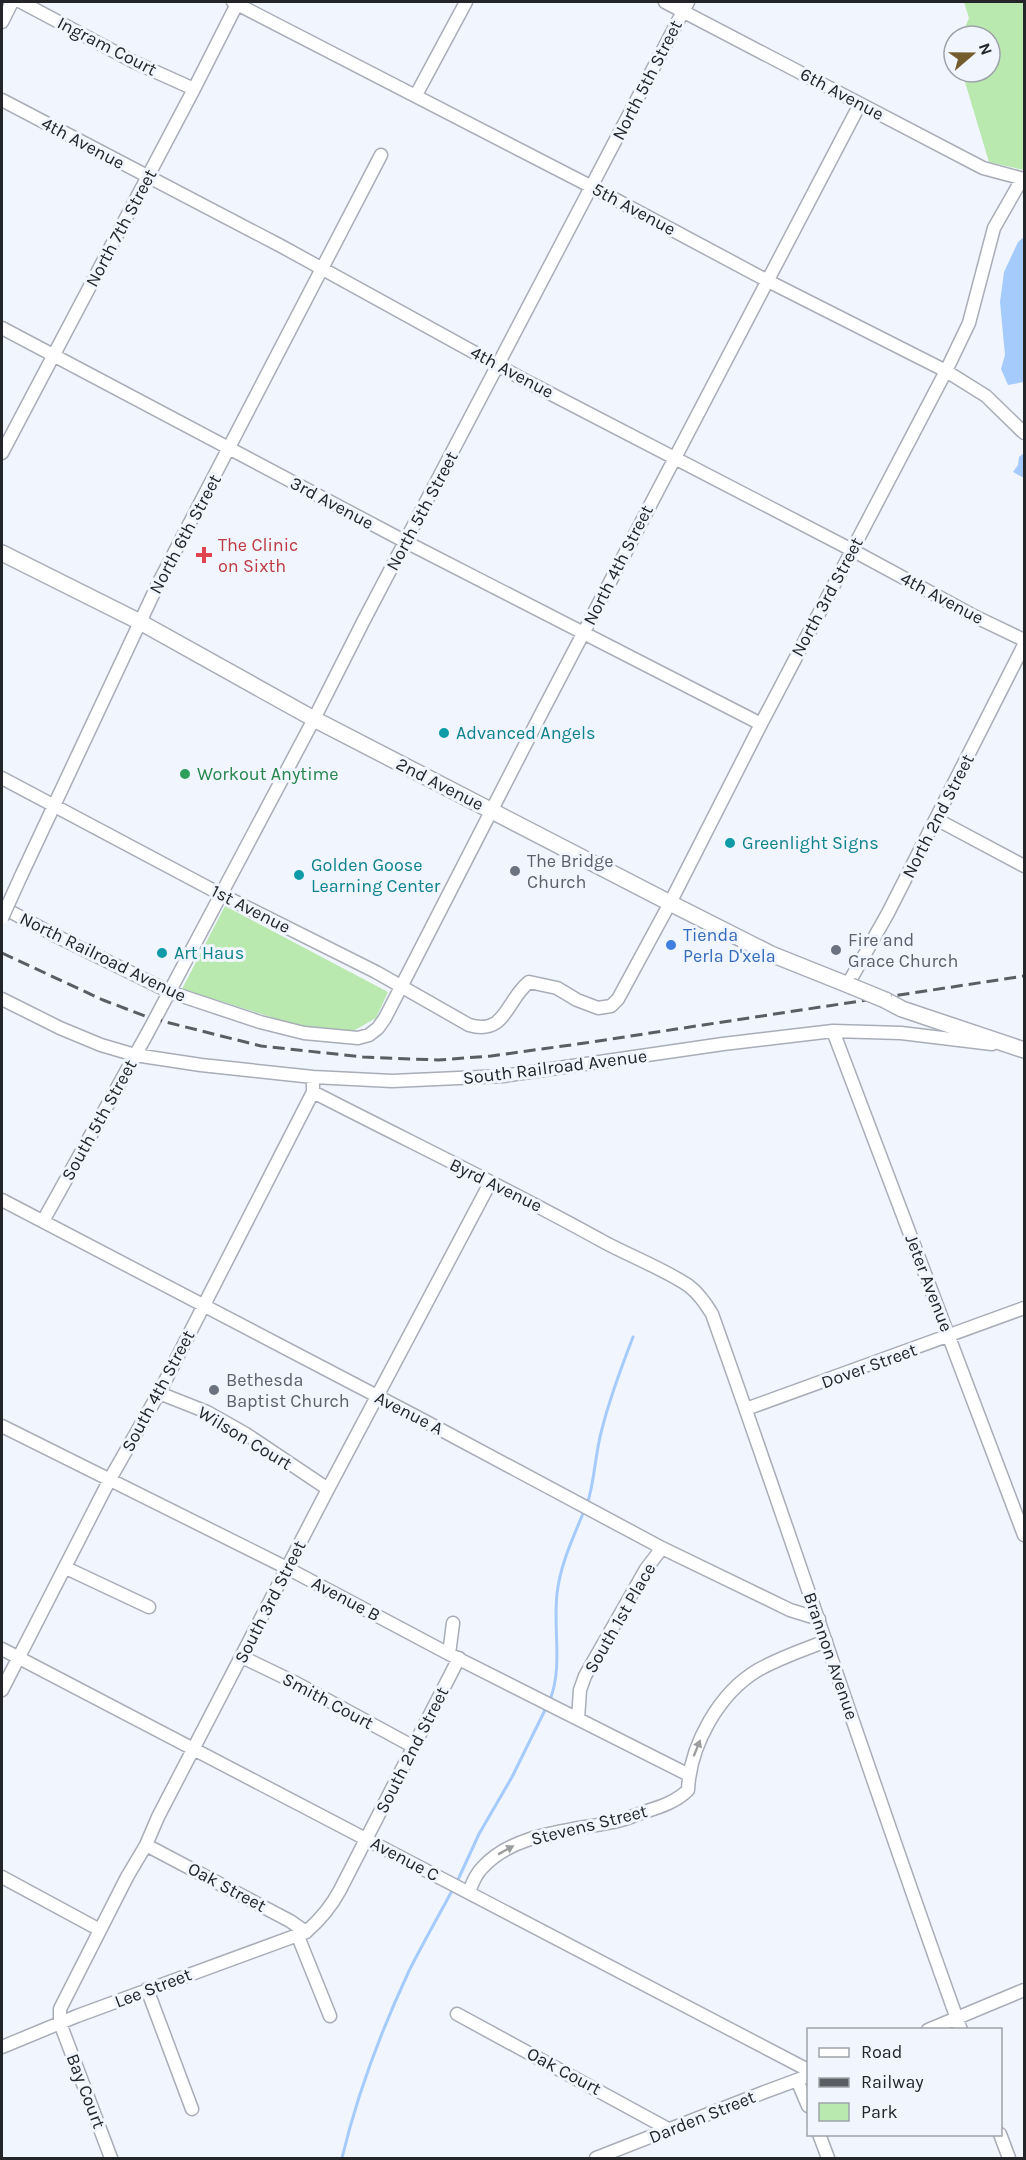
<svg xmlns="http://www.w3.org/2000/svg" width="1026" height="2160" viewBox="0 0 1026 2160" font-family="Karla,sans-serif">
  <rect width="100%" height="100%" fill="#f0f5fe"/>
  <path fill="#b9e9ae" d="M964 2H1024V170L989 162 962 72H990V36H961L969 18Z
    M225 906 388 992 376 1018 355 1030 315 1031 182 989Z"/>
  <path fill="#a5cbfd" d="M1024 237V382L1008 385 1001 369 1005 355 1000 302 1004 272 1018 242Z
    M1024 453V478L1013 472 1018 465 1019 457Z"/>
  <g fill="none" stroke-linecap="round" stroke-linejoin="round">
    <path stroke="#a5cbfd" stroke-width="3" d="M587 1505C595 1480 595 1453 602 1429 610 1397 621 1368 633 1337
      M550 1700C563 1666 553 1630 557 1594 560 1565 573 1538 584 1511
      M456 1884 479 1834 512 1777 547 1706
      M342 2158C357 2095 381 2031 409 1971 423 1943 438 1917 453 1889"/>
    <defs>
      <path id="minor" d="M21 2 134 62 194 89
        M233 2 592 187 766 280 946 371 986 396 1024 433
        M665 2 983 168 1024 179
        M2 22 12 2
        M416 95 466 2
        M2 100 281 246 528 382 852 550 976 617 1024 640
        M2 328 406 542 761 724
        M2 453 194 89 238 2
        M2 778 222 895 376 972 469 1025C506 1036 506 1000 529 982L557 988 577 1000 598 1008 611 1006 618 999 670 903 761 724 946 371 969 323 994 228 1022 179
        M936 819 1024 866
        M21 876 157 586 381 155
        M2 907 54 935 170 992 260 1022 304 1033 358 1038 369 1035 378 1028 385 1018 401 987 541 714 860 104
        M848 984 888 913 1024 645
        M2 999 60 1028 101 1045 135 1055 201 1065 313 1077 392 1081 503 1076 723 1044 833 1031 901 1033 992 1044
        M155 1019 314 719 363 622 688 2
        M833 1031 1024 1535
        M313 1092C410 1142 509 1189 604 1242 630 1256 666 1270 689 1286 698 1293 706 1304 712 1314 797 1552 875 1792 961 2030
        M2 1200 419 1418 662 1548 790 1610 819 1619
        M43 1221 147 1034
        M159 1393 207 1412 246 1434 328 1489
        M746 1409 1024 1308
        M2 1426 287 1568 449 1654 689 1775
        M66 1568 149 1607
        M2 1649 808 2070
        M449 1654 453 1623
        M242 1657 296 1683 414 1747
        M2 1690 110 1479 159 1393 313 1092V1084
        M578 1719 580 1690 585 1676 646 1569 662 1548
        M146 1845 290 1921 306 1932
        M2 1877 100 1930
        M469 1892C472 1884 475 1875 482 1868 513 1833 571 1831 613 1822 624 1820 634 1816 644 1812 660 1807 676 1802 688 1790 690 1745 719 1693 758 1670 779 1658 803 1650 826 1641
        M297 1934 330 2016
        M147 1989 192 2109
        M457 2014 670 2130
        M928 2030 1024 1990
        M2 2047 77 2016 306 1932C321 1919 331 1907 340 1890L459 1658
        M797 2080 808 2106
        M819 2134 828 2158
        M1000 2134 1009 2158
        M111 2158 60 2023V2009L127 1877 146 1845 158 1817 328 1489 490 1183
        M596 2158 762 2093 808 2076"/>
      <path id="major" d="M2 553 140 622 314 719 670 903 771 954 851 986
        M885 1000 902 1009 1024 1050"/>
    </defs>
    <use href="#minor" stroke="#a8adb8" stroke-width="15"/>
    <use href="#major" stroke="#a8adb8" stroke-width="18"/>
    <use href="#minor" stroke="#fff" stroke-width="12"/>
    <use href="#major" stroke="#fff" stroke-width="15"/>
    <path stroke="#5a5d62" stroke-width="3" stroke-dasharray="12 6" stroke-linecap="butt" d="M2 953 103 1000 150 1018 261 1046 363 1057 438 1060 491 1056 585 1043 1024 976"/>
    <defs>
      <path id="minor-bridge" d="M2 918 21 876
        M147 1034 155 1019"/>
      <path id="major-bridge" d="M851 986 885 1000"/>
    </defs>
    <use href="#minor-bridge" stroke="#a8adb8" stroke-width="15" stroke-linecap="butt"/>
    <use href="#major-bridge" stroke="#a8adb8" stroke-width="18" stroke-linecap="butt"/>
    <use href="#minor-bridge" stroke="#fff" stroke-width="12"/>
    <use href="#major-bridge" stroke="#fff" stroke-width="15"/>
  </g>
  <defs><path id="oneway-solid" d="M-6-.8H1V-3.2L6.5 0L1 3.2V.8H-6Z" transform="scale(1.5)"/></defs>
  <g fill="#9c9d9f">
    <use href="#oneway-solid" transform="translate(697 1748) rotate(-68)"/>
    <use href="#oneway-solid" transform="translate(506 1850) rotate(-29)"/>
  </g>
  <path fill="#e0444e" stroke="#f0f5fe" stroke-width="2" d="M201 546h6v6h6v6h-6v6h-6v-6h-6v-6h6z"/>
  <g fill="#0f9aa8" stroke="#f0f5fe" stroke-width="2">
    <circle cx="444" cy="733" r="6"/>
    <circle cx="730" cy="843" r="6"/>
    <circle cx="299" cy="875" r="6"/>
    <circle cx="162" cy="953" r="6"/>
  </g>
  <circle fill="#2e9e5b" stroke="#f0f5fe" stroke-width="2" cx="185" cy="774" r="6"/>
  <g fill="#6b7280" stroke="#f0f5fe" stroke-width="2">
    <circle cx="515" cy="871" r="6"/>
    <circle cx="836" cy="950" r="6"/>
    <circle cx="214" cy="1390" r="6"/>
  </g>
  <circle fill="#3f7fe0" stroke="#f0f5fe" stroke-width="2" cx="671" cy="945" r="6"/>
  <g text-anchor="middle" stroke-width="6" stroke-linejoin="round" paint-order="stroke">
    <g font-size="18" fill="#232529" stroke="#f0f5fe">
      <text transform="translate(107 46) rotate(27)" y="6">Ingram Court</text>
      <text transform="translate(647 80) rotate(-63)" y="6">North 5th Street</text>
      <text transform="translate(842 94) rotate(28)" y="6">6th Avenue</text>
      <text transform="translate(83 143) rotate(28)" y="6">4th Avenue</text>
      <text transform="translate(634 209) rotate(28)" y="6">5th Avenue</text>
      <text transform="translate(121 228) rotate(-62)" y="6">North 7th Street</text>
      <text transform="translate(512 372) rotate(28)" y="6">4th Avenue</text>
      <text transform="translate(332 503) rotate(28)" y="6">3rd Avenue</text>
      <text transform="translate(422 511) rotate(-62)" y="6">North 5th Street</text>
      <text transform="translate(185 534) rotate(-62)" y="6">North 6th Street</text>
      <text transform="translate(618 565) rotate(-63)" y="6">North 4th Street</text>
      <text transform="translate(827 597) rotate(-62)" y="6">North 3rd Street</text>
      <text transform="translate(942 598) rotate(28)" y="6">4th Avenue</text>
      <text transform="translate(440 784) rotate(27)" y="6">2nd Avenue</text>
      <text transform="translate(938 816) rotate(-63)" y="6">North 2nd Street</text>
      <text transform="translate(251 909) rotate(27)" y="6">1st Avenue</text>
      <text transform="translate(103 957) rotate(26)" y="6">North Railroad Avenue</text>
      <text transform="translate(555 1067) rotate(-7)" y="6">South Railroad Avenue</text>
      <text transform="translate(99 1120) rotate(-61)" y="6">South 5th Street</text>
      <text transform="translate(496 1185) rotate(26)" y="6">Byrd Avenue</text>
      <text transform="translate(929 1283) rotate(69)" y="6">Jeter Avenue</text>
      <text transform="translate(869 1366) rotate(-20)" y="6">Dover Street</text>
      <text transform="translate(158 1391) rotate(-62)" y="6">South 4th Street</text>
      <text transform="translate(409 1413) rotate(27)" y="6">Avenue A</text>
      <text transform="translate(245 1438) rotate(31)" y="6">Wilson Court</text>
      <text transform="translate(346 1599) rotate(28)" y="6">Avenue B</text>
      <text transform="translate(270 1602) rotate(-63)" y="6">South 3rd Street</text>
      <text transform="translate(620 1618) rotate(-60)" y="6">South 1st Place</text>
      <text transform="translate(831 1656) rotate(71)" y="6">Brannon Avenue</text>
      <text transform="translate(328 1701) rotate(28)" y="6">Smith Court</text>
      <text transform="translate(412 1750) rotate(-63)" y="6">South 2nd Street</text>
      <text transform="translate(589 1825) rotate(-14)" y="6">Stevens Street</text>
      <text transform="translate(405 1859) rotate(28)" y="6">Avenue C</text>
      <text transform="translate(227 1887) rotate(28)" y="6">Oak Street</text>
      <text transform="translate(153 1988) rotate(-21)" y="6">Lee Street</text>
      <text transform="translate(564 2071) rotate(28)" y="6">Oak Court</text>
      <text transform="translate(86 2091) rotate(69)" y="6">Bay Court</text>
      <text transform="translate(702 2117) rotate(-22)" y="6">Darden Street</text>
    </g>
    <g font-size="18" fill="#be3a42" stroke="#f0f5fe" text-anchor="start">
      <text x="218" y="551">The Clinic<tspan x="218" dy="21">on Sixth</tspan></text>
    </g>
    <g font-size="18" fill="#0d838f" stroke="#f0f5fe" text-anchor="start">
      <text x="456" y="739">Advanced Angels</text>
      <text x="742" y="849">Greenlight Signs</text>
      <text x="311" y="871">Golden Goose<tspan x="311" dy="21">Learning Center</tspan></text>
      <text x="174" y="959">Art Haus</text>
    </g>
    <g font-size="18" fill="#27864d" stroke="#f0f5fe" text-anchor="start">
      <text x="197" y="780">Workout Anytime</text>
    </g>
    <g font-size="18" fill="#5b616d" stroke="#f0f5fe" text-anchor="start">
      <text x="527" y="867">The Bridge<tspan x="527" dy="21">Church</tspan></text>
      <text x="848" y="946">Fire and<tspan x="848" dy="21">Grace Church</tspan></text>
      <text x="226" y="1386">Bethesda<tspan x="226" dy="21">Baptist Church</tspan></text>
    </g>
    <g font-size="18" fill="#366cbe" stroke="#f0f5fe" text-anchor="start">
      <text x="683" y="941">Tienda<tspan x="683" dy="21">Perla D'xela</tspan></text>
    </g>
  </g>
  <rect width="1026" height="2160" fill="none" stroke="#232529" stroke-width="6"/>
  <rect x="807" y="2028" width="195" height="108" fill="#f0f5fe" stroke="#9ea2a9" stroke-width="1.5"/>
  <rect x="819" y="2048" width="30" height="9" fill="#ffffff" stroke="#9ea2a9" stroke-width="1.5"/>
  <text x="861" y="2058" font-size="18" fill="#232529">Road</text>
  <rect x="819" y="2078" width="30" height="9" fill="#5a5d62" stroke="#9ea2a9" stroke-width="1.5"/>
  <text x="861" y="2088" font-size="18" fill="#232529">Railway</text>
  <rect x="819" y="2103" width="30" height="18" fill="#b9e9ae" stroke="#9ea2a9" stroke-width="1.5"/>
  <text x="861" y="2118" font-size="18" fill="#232529">Park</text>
  <g transform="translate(972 54) rotate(70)"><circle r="28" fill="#f0f5fe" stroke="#9ea2a9" stroke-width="1.5"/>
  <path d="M0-4.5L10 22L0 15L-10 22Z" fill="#755c2d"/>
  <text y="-9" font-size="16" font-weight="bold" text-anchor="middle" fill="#232529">N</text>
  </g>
</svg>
